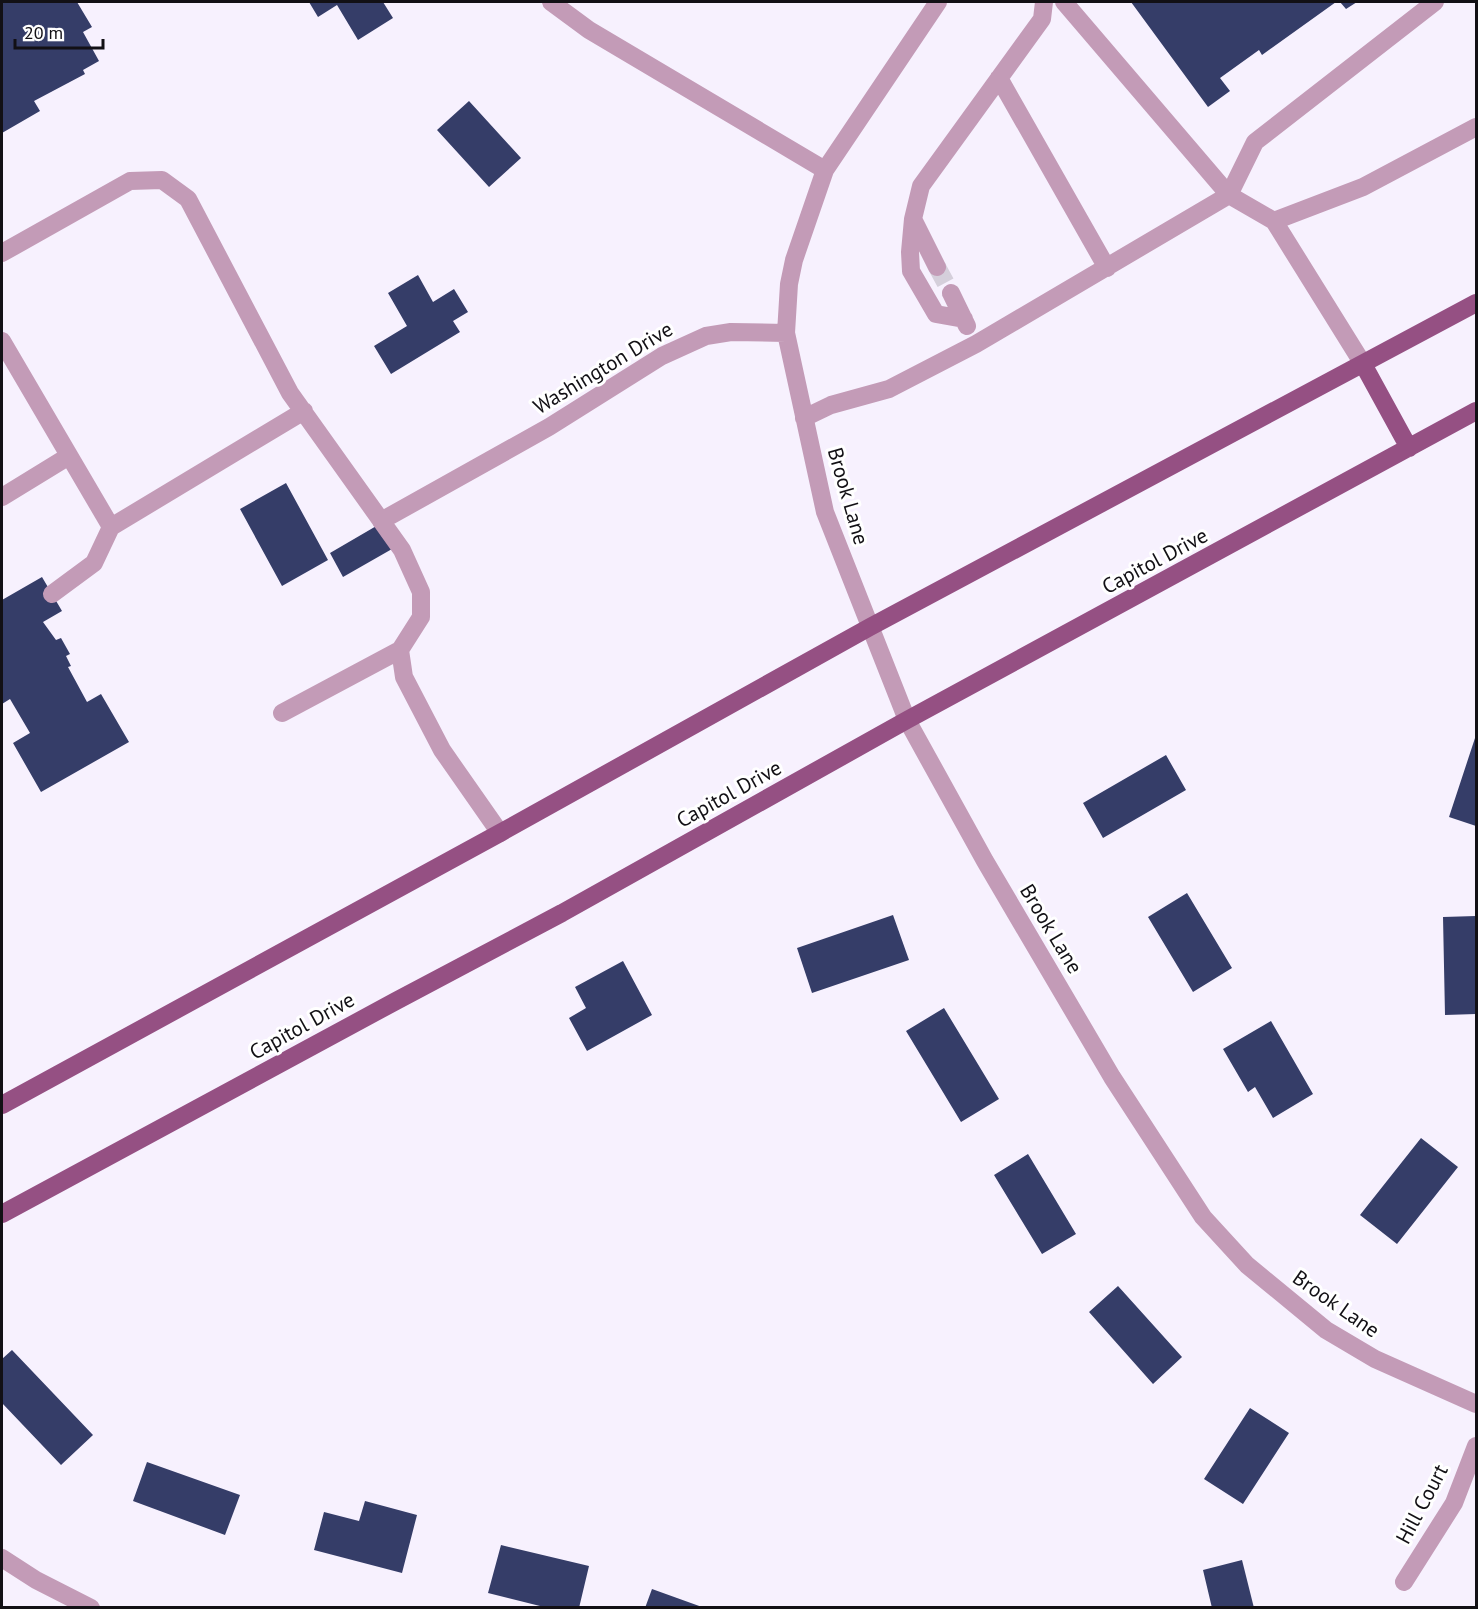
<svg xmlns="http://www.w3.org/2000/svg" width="1478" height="1609" viewBox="0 0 1478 1609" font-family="'PT Sans',sans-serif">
  <rect width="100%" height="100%" fill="#f7f1fe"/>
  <path fill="#353d68" d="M2 2H77L92 27 83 32 99 61 83 70 85 74 34 101 40 111 2 133Z
    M309 2H383L393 18 358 40 337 5 318 17Z
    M1131 2H1336L1262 55 1259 50 1220 78 1230 91 1208 107Z
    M1340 2H1357L1346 9Z
    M469 101 521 158 489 187 437 130Z
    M418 275 433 302 454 289 468 312 453 321 460 332 391 374 374 346 407 326 388 293Z
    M286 483 328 560 282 586 240 509Z
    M378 525 392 549 343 577 330 553Z
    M42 577 62 611 43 622 56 640 61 638 70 654 66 656 71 666 68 667 87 702 101 694 129 742 41 792 13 743 30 733 10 699 2 704V600Z
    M1476 735V826L1449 817Z
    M1166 755 1186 790 1103 838 1083 803Z
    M1187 893 1232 968 1193 992 1148 917Z
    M893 915 909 960 812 993 797 948Z
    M1476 916V1014L1445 1015 1443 917Z
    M623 961 652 1015 587 1051 569 1018 586 1008 575 987Z
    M944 1008 999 1099 961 1122 906 1031Z
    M1271 1021 1313 1094 1273 1118 1255 1087 1248 1092 1223 1049Z
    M1421 1138 1458 1167 1397 1244 1360 1215Z
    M1028 1154 1076 1234 1042 1254 994 1175Z
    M1118 1286 1182 1357 1153 1384 1089 1312Z
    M12 1350 93 1435 61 1465 2 1403V1359Z
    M1250 1408 1289 1433 1243 1504 1204 1479Z
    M147 1462 240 1495 225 1535 133 1501Z
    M365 1501 417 1515 402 1573 314 1550 324 1512 359 1521Z
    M501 1545 589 1566 579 1608H548L488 1593Z
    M1242 1560 1254 1608H1212L1203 1570Z
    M652 1589 702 1607V1608H645Z"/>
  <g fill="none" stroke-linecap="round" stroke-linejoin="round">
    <path stroke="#d5cfdb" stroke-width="18" stroke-dasharray="18 9" stroke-linecap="butt" d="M937 267 951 293"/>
    <path stroke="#c39bb7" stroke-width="18" d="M551 2 589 30 825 170
      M938 2 825 170 794 260 789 284 786 333 825 512 907 720 985 861 1112 1077 1203 1217 1247 1265 1326 1330 1375 1359 1476 1404
      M1064 2 1229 195 1274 221 1363 364
      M999 78 1107 268
      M913 219 937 267
      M1274 221 1363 187 1476 127
      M2 253 130 181 162 180 188 199 290 393 402 550 421 592V617L400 650 404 677 442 750 500 833
      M951 293 967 326
      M964 319 936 314 911 271 910 252 913 219 921 186 1042 19 1044 2
      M2 341 111 527 304 411
      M804 418 831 405 889 389 976 344 1229 195 1255 142 1435 2
      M2 497 69 456
      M381 521 549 427 662 356 706 336 731 332 786 333
      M52 594 94 563 111 527
      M282 713 400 650
      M2 1558 36 1580 91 1608
      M1404 1582 1454 1503 1476 1446"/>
    <path stroke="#955083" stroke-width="18" d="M1363 364 1409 448
      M2 1105 500 833 870 627 1476 303
      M2 1214 396 1001 562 913 907 720 1476 411"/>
  </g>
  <g text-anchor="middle" stroke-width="6" stroke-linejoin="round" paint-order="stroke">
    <g font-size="21" fill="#121015" stroke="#fff">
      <text transform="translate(603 368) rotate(-31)" y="7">Washington Drive</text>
      <text transform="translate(848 496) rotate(74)" y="7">Brook Lane</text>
      <text transform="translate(1155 561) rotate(-28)" y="7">Capitol Drive</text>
      <text transform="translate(729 794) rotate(-29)" y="7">Capitol Drive</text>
      <text transform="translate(1051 929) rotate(59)" y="7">Brook Lane</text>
      <text transform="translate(302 1026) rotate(-29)" y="7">Capitol Drive</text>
      <text transform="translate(1336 1304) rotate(35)" y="7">Brook Lane</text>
      <text transform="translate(1422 1504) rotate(-62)" y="7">Hill Court</text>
    </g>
  </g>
  <rect width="1478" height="1609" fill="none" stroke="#121015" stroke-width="6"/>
  <path d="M15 39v9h88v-9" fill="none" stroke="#121015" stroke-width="3"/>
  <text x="24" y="39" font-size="18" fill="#121015" stroke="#ffffff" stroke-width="4.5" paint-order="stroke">20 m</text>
</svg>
